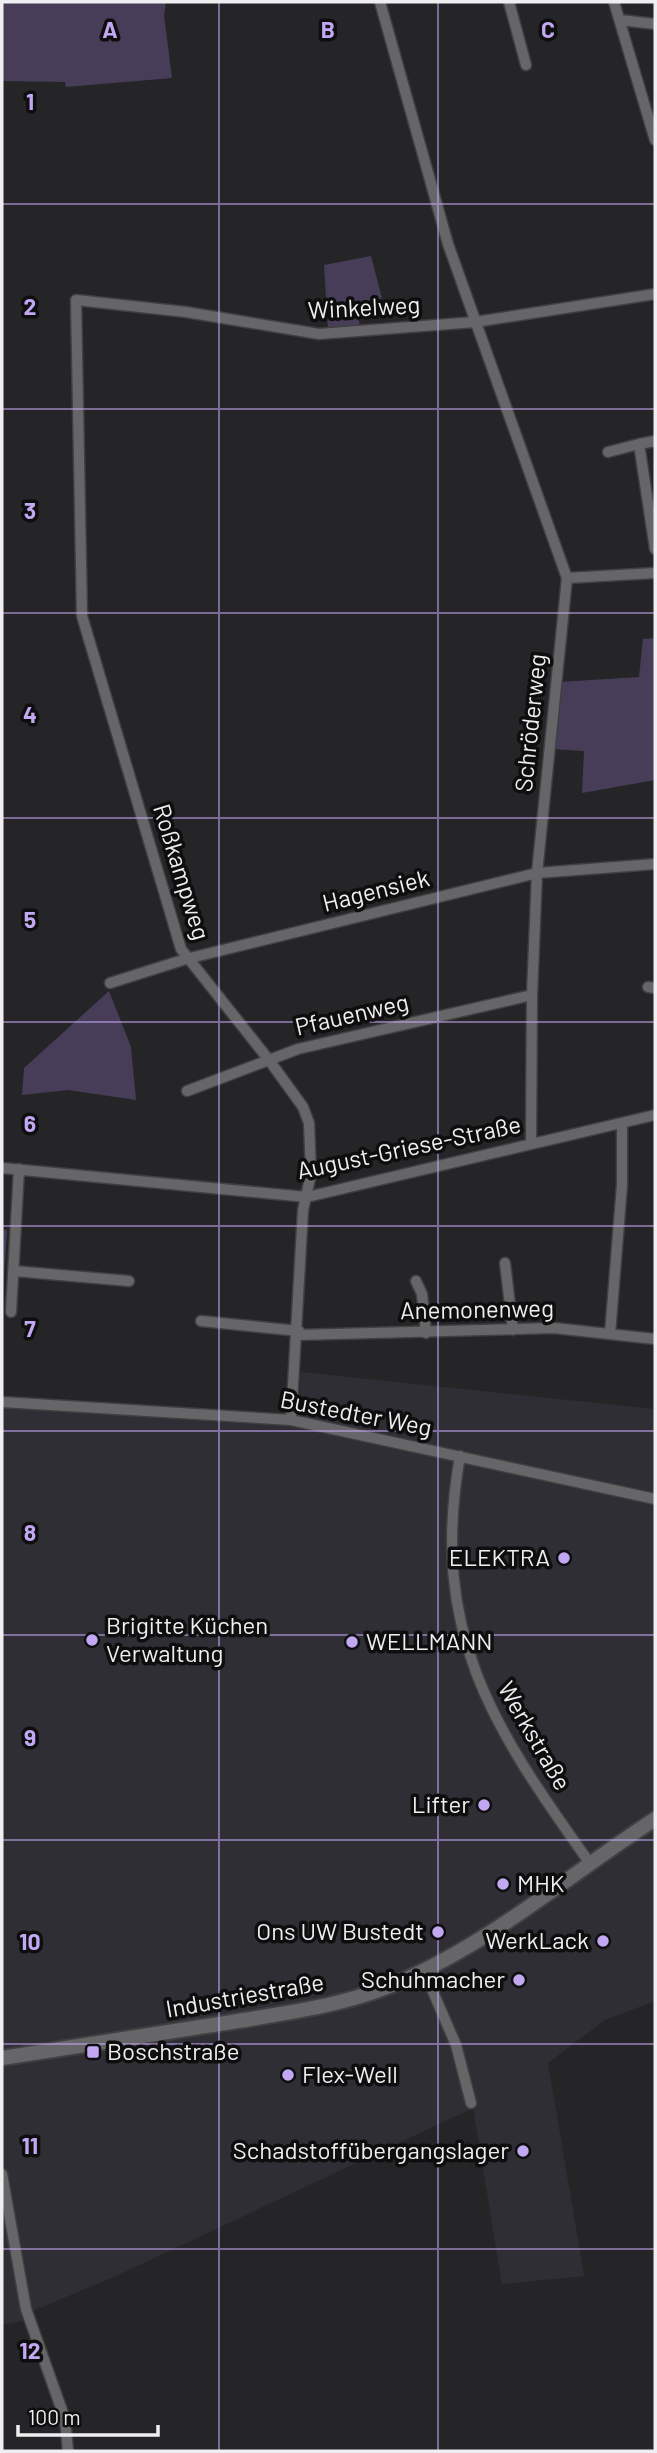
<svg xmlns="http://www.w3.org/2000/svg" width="657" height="2453" viewBox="0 0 657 2453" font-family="Barlow,sans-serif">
  <rect width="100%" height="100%" fill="#252527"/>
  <path fill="#302e35" d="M301 1372 654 1409 655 2001 605 2020 548 2063 584 2276 502 2284 473 2108 114 2277 25 2314 27 2320 2 2325V1407L279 1426 298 1409Z"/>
  <path fill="#473d58" d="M2 2H166L164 15 172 78 66 87 65 82 2 81Z
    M371 256 382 298 356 305 360 327 328 329 324 265Z
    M655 638V780L582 793 584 751 551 749 559 682 639 677 643 639Z
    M109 991 131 1047 136 1100 68 1090 22 1095 24 1068Z
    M2 1229 7 1230 2 1308Z"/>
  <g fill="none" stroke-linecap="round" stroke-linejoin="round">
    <defs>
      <path id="street" d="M380 2 448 244 567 578 537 873 532 995 531 1143
        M509 2 526 65
        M614 2 655 140
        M620 20 655 24
        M655 441 639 444 655 549
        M608 452 639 444
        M567 578 655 573
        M110 983 186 959 537 873 655 864
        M648 987 655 988
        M187 1091 298 1049 532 995
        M2 1168 307 1197 655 1115
        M505 1263 513 1330
        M14 1271 129 1281
        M416 1281 422 1294 426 1333
        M11 1312 19 1169
        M201 1321 299 1331
        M610 1334 622 1185V1123
        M298 1335 554 1328 655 1339
        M2 1402 291 1420 655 1499
        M291 1420 303 1210 311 1174 309 1123 303 1107 269 1060 181 949 82 616 76 300 186 312 319 334 475 322 655 294
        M460 1456C429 1631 492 1726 589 1862
        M424 1971 456 2045 471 2103
        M2 2174 26 2309 65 2419 68 2451"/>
      <path id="secondary" d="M2 2058C79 2046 155 2034 232 2022 291 2012 351 2005 406 1979 498 1937 572 1873 655 1819"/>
    </defs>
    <use href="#street" stroke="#403f41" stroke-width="13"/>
    <use href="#secondary" stroke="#403f41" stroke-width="18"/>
    <use href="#street" stroke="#666668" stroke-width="10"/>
    <use href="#secondary" stroke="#666668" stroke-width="14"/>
  </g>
  <path fill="none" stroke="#c2a8f2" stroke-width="2" stroke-opacity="0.55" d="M219 2V2451M438 2V2451M2 204H655M2 409H655M2 613H655M2 818H655M2 1022H655M2 1226H655M2 1431H655M2 1635H655M2 1840H655M2 2044H655M2 2249H655"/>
  <g fill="#c2a8f2" stroke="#0e0e0f" stroke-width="2.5">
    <circle cx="564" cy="1558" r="7"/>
    <circle cx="92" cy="1640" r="7"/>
    <circle cx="352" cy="1642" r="7"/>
    <circle cx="484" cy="1805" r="7"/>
    <circle cx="503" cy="1884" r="7"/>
    <circle cx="438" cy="1932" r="7"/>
    <circle cx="603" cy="1941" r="7"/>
    <circle cx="519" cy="1980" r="7"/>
    <rect x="86" y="2045" width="14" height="14" rx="3.5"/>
    <circle cx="288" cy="2075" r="7"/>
    <circle cx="523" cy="2151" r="7"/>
  </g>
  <g text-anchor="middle" stroke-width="7" stroke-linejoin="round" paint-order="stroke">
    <g font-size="24" fill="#efeef0" stroke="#0e0e0f">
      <text transform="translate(364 308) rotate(-3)" y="8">Winkelweg</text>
      <text transform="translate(531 723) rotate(-84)" y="8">Schröderweg</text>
      <text transform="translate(181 872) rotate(73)" y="8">Roßkampweg</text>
      <text transform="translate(376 891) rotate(-14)" y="8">Hagensiek</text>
      <text transform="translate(352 1015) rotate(-13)" y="8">Pfauenweg</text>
      <text transform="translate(409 1148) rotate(-12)" y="8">August-Griese-Straße</text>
      <text transform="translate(477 1310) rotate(-1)" y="8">Anemonenweg</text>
      <text transform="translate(356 1414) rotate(11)" y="8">Bustedter Weg</text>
      <text transform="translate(534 1736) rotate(60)" y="8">Werkstraße</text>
      <text transform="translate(245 1996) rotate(-10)" y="8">Industriestraße</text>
    </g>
    <g font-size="24" fill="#efeef0" stroke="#0e0e0f" text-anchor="end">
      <text x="550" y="1566">ELEKTRA</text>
      <text x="106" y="1634" text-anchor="start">Brigitte Küchen<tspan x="106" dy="28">Verwaltung</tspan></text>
      <text x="366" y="1650" text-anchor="start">WELLMANN</text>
      <text x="470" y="1813">Lifter</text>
      <text x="517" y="1892" text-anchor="start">MHK</text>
      <text x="424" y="1940">Ons UW Bustedt</text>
      <text x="589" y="1949">WerkLack</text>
      <text x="505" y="1988">Schuhmacher</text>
      <text x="107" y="2060" text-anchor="start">Boschstraße</text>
      <text x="302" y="2083" text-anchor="start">Flex-Well</text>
      <text x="509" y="2159">Schadstoffübergangslager</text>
    </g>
  </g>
  <g font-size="23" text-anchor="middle" font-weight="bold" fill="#c2a8f2" stroke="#0e0e0f" stroke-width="7" stroke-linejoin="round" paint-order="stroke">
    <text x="110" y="38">A</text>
    <text x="328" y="38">B</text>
    <text x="548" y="38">C</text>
    <text x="30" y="110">1</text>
    <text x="30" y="315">2</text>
    <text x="30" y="519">3</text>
    <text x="30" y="723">4</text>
    <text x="30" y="928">5</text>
    <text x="30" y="1132">6</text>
    <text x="30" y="1337">7</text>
    <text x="30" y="1541">8</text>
    <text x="30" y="1746">9</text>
    <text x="30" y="1950">10</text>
    <text x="30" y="2154">11</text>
    <text x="30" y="2359">12</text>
  </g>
  <rect width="657" height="2453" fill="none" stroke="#efeef0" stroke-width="7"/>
  <path d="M18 2425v10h140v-10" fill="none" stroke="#efeef0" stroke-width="3.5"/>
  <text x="28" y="2425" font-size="21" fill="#efeef0" stroke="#0e0e0f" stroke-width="5" paint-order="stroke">100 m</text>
</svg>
